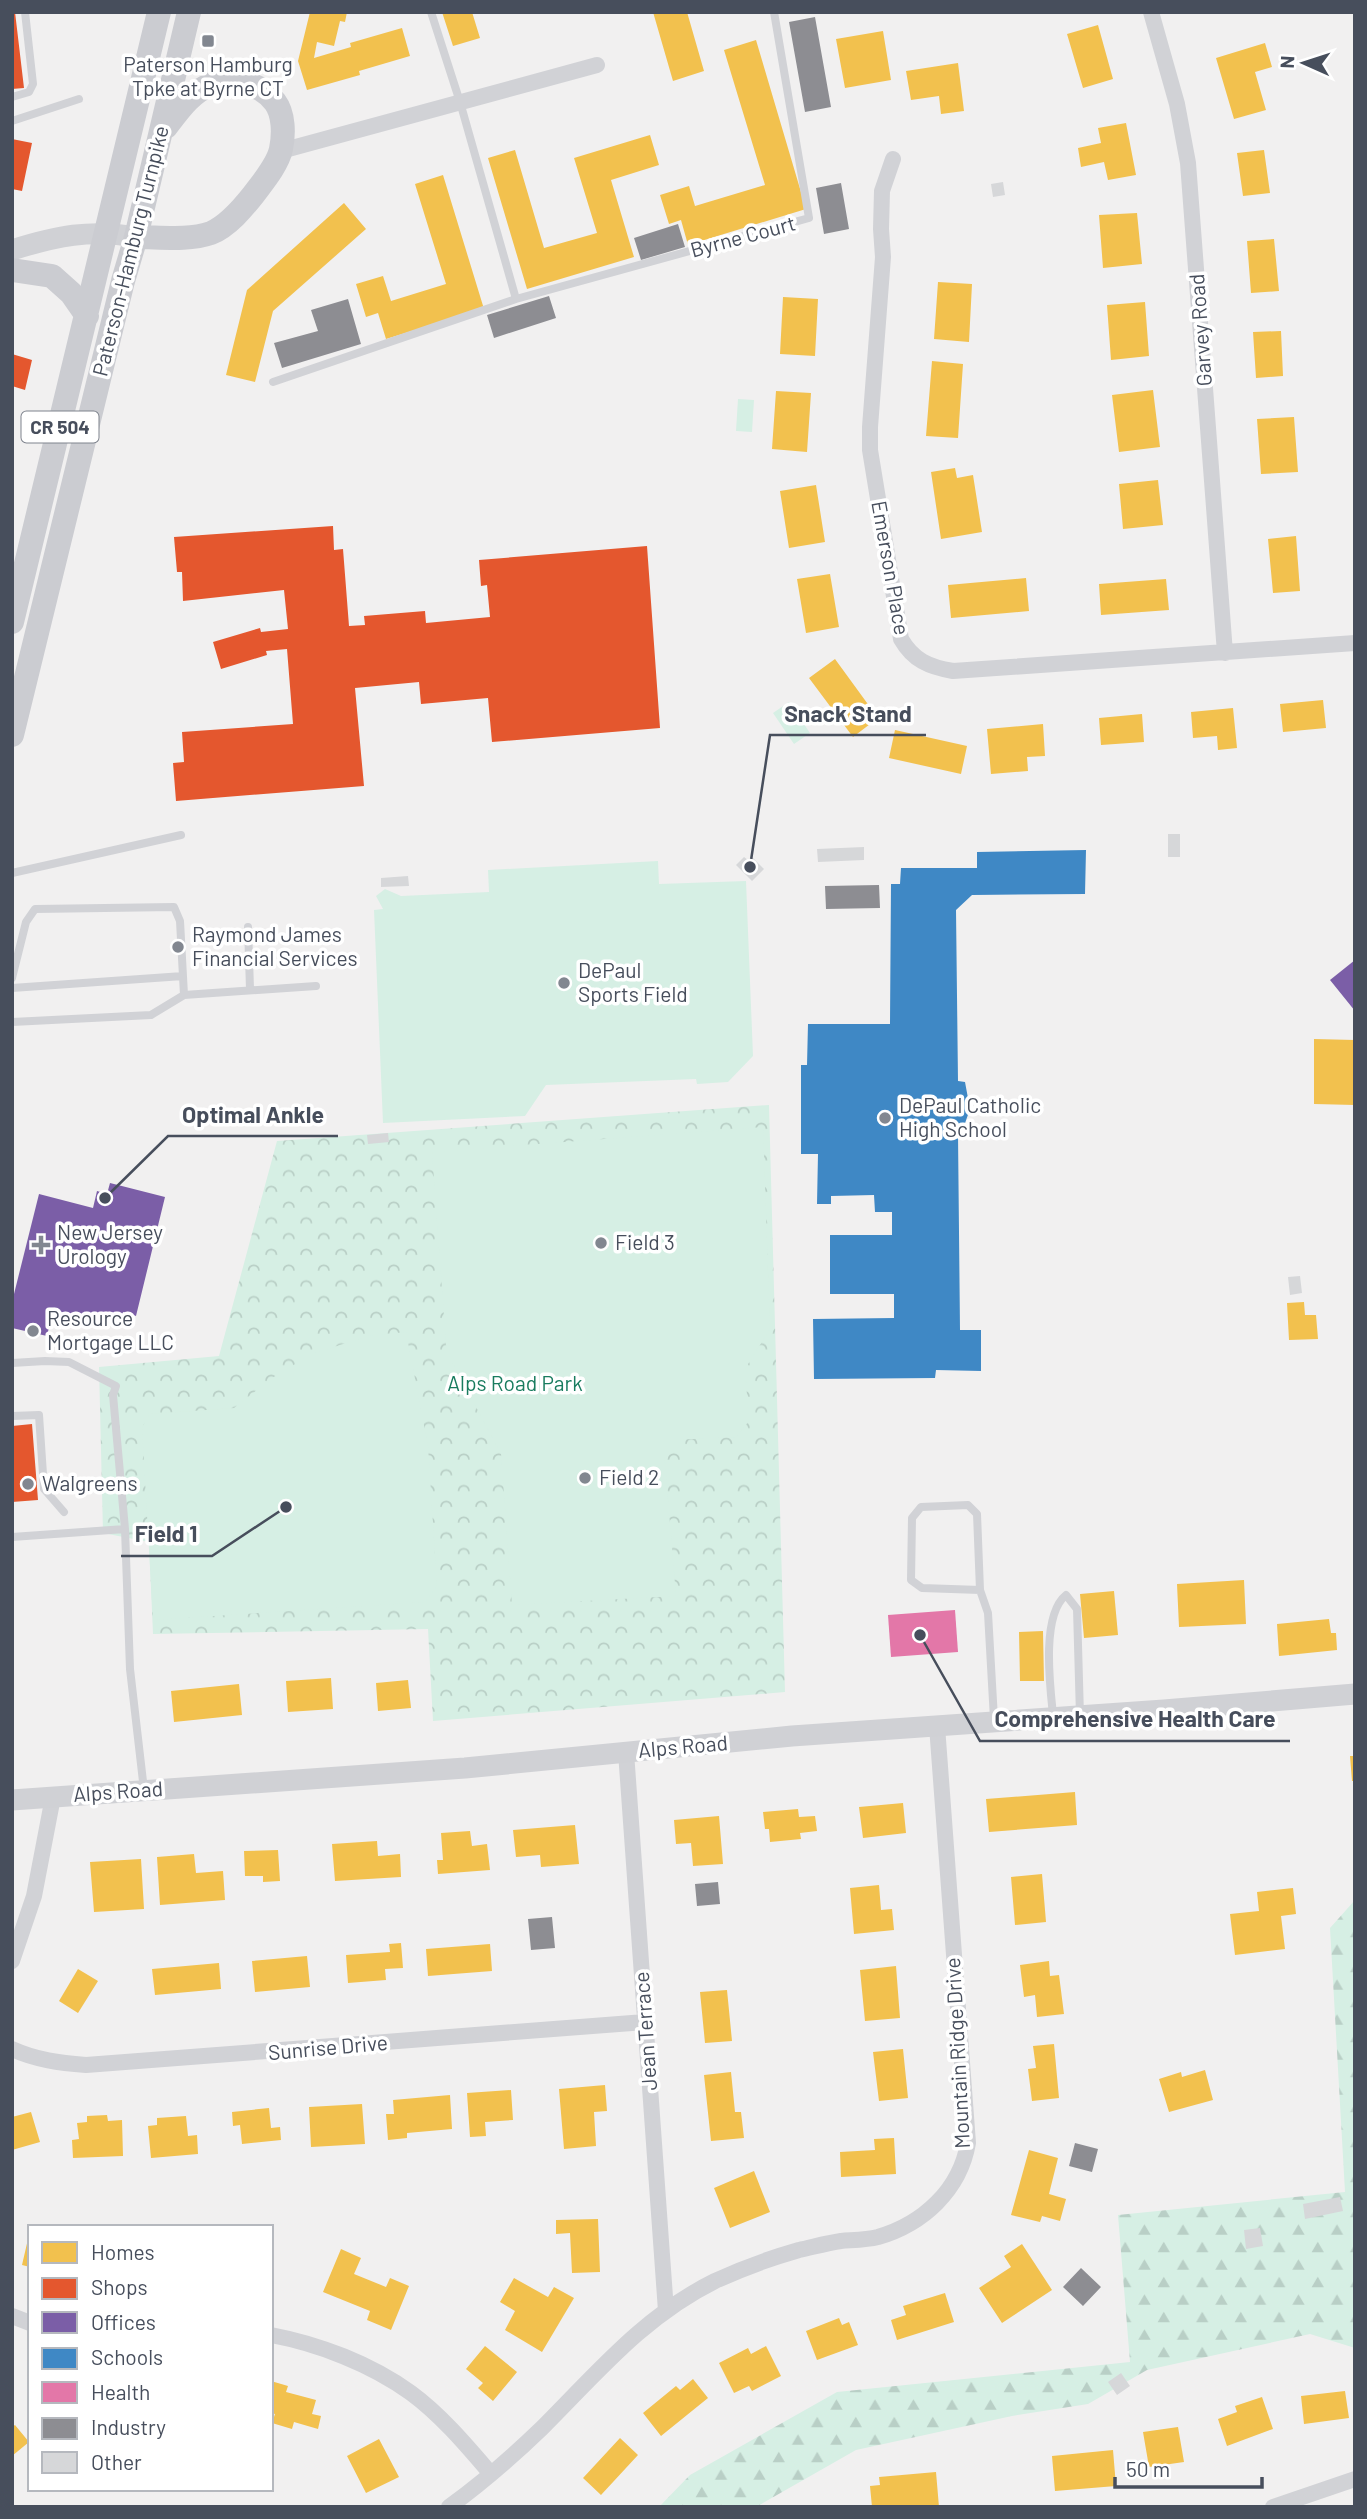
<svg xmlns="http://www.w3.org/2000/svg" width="1367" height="2519" viewBox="0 0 1367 2519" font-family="Barlow,sans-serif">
  <defs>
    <pattern id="forest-firs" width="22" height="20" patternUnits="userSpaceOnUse" patternTransform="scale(1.75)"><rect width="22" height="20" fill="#d6efe4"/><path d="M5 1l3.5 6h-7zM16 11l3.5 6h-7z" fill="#b9cfc6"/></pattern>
    <pattern id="park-crowns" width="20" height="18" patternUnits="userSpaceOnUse" patternTransform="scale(1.75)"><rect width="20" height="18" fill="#d6efe4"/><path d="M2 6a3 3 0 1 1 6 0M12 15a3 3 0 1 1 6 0" fill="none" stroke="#b9cfc6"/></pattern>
  </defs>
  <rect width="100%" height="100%" fill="#f1f0f0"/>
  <path fill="url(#forest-firs)" d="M1355 1900V2348L1310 2334 1147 2370 1088 2404 1012 2416 856 2450 756 2507H659L690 2475 837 2392 1130 2362 1118 2215 1345 2192 1330 1928Z"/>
  <path fill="url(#park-crowns)" d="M769 1105 785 1692 433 1721 428 1629 153 1634 149 1542 103 1533 99 1367 219 1356 277 1141Z"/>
  <path fill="#d6efe4" d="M738 399 754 400 752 432 736 431Z
    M789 702 810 733 794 744 773 713Z
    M658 861 659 884 746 881 753 1056 728 1082 697 1084 696 1079 546 1085 525 1116 383 1123 374 910 383 909 376 896 385 889 401 896 489 892 488 870Z
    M763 1127 770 1329 745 1369 749 1421 736 1437 672 1440 664 1451 676 1596 512 1605 501 1454 449 1356 446 1345 432 1152Z
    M406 1332 428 1446 437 1586 425 1602 153 1620 142 1427 150 1414 234 1408 272 1378 312 1354 368 1336Z"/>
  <path fill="#f2c14e" d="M310 12H347L345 22 340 21 334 46 317 42 314 58 351 47 350 43 402 28 410 56 359 71 360 75 307 90 298 61Z
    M442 12H472L480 38 453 46Z
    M653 12H687L704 71 673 81Z
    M1098 25 1113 79 1083 88 1067 34Z
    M883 31 891 80 845 88 836 39Z
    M756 40 806 209 688 245 681 220 669 224 660 195 689 186 695 206 765 185 724 50Z
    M1265 43 1272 67 1255 72 1266 110 1234 119 1216 58Z
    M958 63 964 111 941 114 939 96 911 100 906 71Z
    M1126 123 1136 175 1108 180 1104 162 1081 167 1078 148 1101 143 1098 128Z
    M650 135 659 165 611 180 634 257 527 289 488 158 515 150 544 248 597 233 574 158Z
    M1264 150 1270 193 1243 196 1237 153Z
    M443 175 484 309 386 339 378 313 366 317 356 284 383 276 391 301 446 284 415 184Z
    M344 203 366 229 273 311 255 382 226 375 247 290Z
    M1137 213 1142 264 1103 268 1099 215Z
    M1274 239 1279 291 1251 293 1247 241Z
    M938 282 972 284 969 342 934 339Z
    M783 297 818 299 815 356 780 354Z
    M1145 302 1149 356 1111 360 1107 305Z
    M1281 331 1283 376 1256 378 1253 332Z
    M932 361 963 364 958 438 926 436Z
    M1153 390 1160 447 1119 452 1112 395Z
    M776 391 811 393 807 452 772 449Z
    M1294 417 1298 472 1261 474 1257 419Z
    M955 468 957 478 973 475 982 532 941 539 931 472Z
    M1158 480 1163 525 1123 529 1119 484Z
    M816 485 825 542 789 548 780 491Z
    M1296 536 1300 591 1273 593 1268 539Z
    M830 574 839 627 806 633 797 579Z
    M1026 578 1029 611 951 618 948 585Z
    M1166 579 1169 610 1101 615 1099 584Z
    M835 659 878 718 853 737 809 678Z
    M1323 700 1326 728 1283 732 1280 704Z
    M1233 708 1237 748 1218 750 1217 736 1193 738 1191 712Z
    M1142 714 1144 742 1101 745 1099 718Z
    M1043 724 1045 756 1027 757 1028 771 991 774 987 729Z
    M895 730 967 746 961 774 889 758Z
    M1314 1039 1355 1040V1105L1314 1104Z
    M1304 1302 1305 1315H1316L1318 1339 1289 1340 1287 1303Z
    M1244 1580 1246 1624 1179 1627 1177 1584Z
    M1114 1591 1118 1635 1084 1638 1080 1594Z
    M1329 1619 1331 1633H1336L1337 1650 1279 1656 1277 1624Z
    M1043 1631 1044 1681H1020L1019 1632Z
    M331 1678 333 1709 288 1712 286 1681Z
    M408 1680 411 1708 378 1711 376 1683Z
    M239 1684 242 1715 174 1722 171 1691Z
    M1350 1756H1355V1781H1352Z
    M1075 1792 1077 1825 989 1832 986 1799Z
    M903 1803 906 1833 863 1838 859 1807Z
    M798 1809 799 1817 815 1816 817 1831 800 1833 801 1839 770 1842 769 1829H765L763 1812Z
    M719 1816 723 1864 693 1866 691 1843 676 1844 674 1820Z
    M575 1825 579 1864 541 1867 540 1855 516 1857 513 1830Z
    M470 1831 472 1846 487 1844 490 1870 438 1874 437 1860H443L441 1833Z
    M377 1841 378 1856 400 1854 401 1877 335 1881 332 1844Z
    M278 1850 280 1881 263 1882V1876H245L244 1851Z
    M194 1854 196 1873 223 1871 225 1900 160 1905 157 1857Z
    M141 1859 144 1909 94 1912 90 1862Z
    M1042 1874 1046 1922 1015 1925 1011 1877Z
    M879 1885 881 1910 892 1909 894 1930 854 1934 850 1888Z
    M1293 1888 1296 1914 1281 1916 1285 1949 1235 1955 1230 1914 1259 1911 1257 1892Z
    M401 1943 403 1968 385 1969 386 1980 348 1983 346 1955 390 1952 389 1944Z
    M490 1944 492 1971 428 1976 426 1949Z
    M307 1956 310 1987 255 1992 252 1961Z
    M1049 1961 1050 1976 1059 1975 1064 2014 1037 2017 1035 1995 1024 1997 1020 1965Z
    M219 1963 221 1989 155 1995 152 1969Z
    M896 1966 900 2018 865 2021 860 1970Z
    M78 1969 98 1981 78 2013 59 2001Z
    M727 1990 732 2041 705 2043 700 1992Z
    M1054 2044 1059 2098 1032 2101 1028 2069 1036 2068 1033 2046Z
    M903 2049 908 2098 879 2101 873 2052Z
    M1205 2070 1213 2100 1169 2112 1159 2079 1181 2072 1182 2077Z
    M731 2072 735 2112H741L744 2138 711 2141 704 2075Z
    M605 2085 607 2111 594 2112 596 2146 564 2149 559 2089Z
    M511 2090 513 2120 485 2122 486 2136 470 2137 467 2093Z
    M450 2095 452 2129 407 2133V2138L388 2140 386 2114H394L393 2100Z
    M362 2104 365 2144 311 2147 309 2107Z
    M269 2108 271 2128 280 2127 281 2140 242 2144 240 2125 233 2126 232 2112Z
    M31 2112 40 2142 12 2150V2117Z
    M107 2115 108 2121 122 2120 123 2156 73 2158 72 2140 79 2139 77 2123 87 2122V2116Z
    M186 2116 188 2136 197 2135 198 2154 151 2158 148 2126 157 2125V2118Z
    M894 2138 896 2174 841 2177 840 2152 875 2150 874 2139Z
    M1029 2150 1058 2158 1049 2194 1066 2199 1060 2221 1042 2216 1040 2222 1011 2215Z
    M754 2171 770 2212 730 2228 714 2188Z
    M598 2219 600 2272 572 2273 570 2233 556 2234V2220Z
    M28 2239 30 2240V2267L22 2265Z
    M1022 2244 1052 2290 1002 2323 979 2288 1011 2267 1004 2256Z
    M341 2249 361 2258 354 2274 386 2287 390 2278 409 2286 391 2330 367 2320 370 2311 323 2292Z
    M514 2278 548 2297 554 2287 574 2298 542 2352 505 2330 515 2311 500 2302Z
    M945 2293 954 2322 897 2340 891 2320 906 2315 903 2306Z
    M839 2318 842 2325 849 2322 858 2345 817 2360 806 2331Z
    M485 2346 517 2372 493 2401 478 2388 483 2383 466 2369Z
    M766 2346 781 2376 752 2391 749 2386 734 2393 719 2363 748 2348 751 2354Z
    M693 2379 708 2398 661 2436 643 2413 676 2386 680 2390Z
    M271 2381 288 2386 286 2392 316 2400 312 2414 321 2416 318 2429 294 2422 292 2429 272 2423 275 2414 271 2413Z
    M1345 2391 1349 2418 1304 2424 1301 2396Z
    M1262 2397 1273 2429 1227 2446 1218 2419 1237 2412 1235 2406Z
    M15 2425 29 2442 12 2456V2427Z
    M1178 2427 1184 2462 1149 2467 1143 2432Z
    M620 2438 638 2455 601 2495 583 2478Z
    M379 2439 399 2477 366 2493 347 2456Z
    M1113 2450 1116 2486 1055 2491 1052 2456Z
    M936 2472 939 2507H872L870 2486 880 2485 879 2477Z"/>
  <path fill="#e4572e" d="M12 12H15L24 88 12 89Z
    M12 139 32 143 22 191 12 189Z
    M12 354 32 360 25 390 12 386Z
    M333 526 334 550 343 549 349 626 365 625 364 616 425 611 426 623 490 617 487 585 481 586 479 560 647 546 660 728 492 742 488 698 421 704 419 682 355 688 364 786 176 801 173 763 184 762 182 732 293 724 287 649 266 651 267 655 221 669 213 642 260 628 261 632 288 629 284 590 183 601 182 572H177L174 537Z
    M32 1424 38 1500 12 1502V1426Z"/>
  <path fill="#7b5ea7" d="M1355 960V1011L1330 980Z
    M110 1183 165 1197 136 1316 123 1312 119 1327 53 1310 47 1336 12 1328V1302L39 1194 93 1208 97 1191 107 1194Z"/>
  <path fill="#3f88c5" d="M1086 850 1085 894 972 895 956 910 958 1081 965 1082 970 1109 964 1126 963 1134H958L960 1330H981V1371L936 1370 935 1378 814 1379 813 1319 894 1318V1294H830V1235H892V1212H875L874 1195 831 1196V1204H817L818 1154H801V1065H807L808 1024H890L891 884H900L901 868H977V852Z"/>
  <path fill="#e377a8" d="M955 1610 958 1652 891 1657 888 1615Z"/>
  <path fill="#8d8d92" d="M815 17 831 107 805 112 789 22Z
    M841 183 849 229 824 234 816 188Z
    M678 224 685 247 641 260 634 238Z
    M549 296 556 318 494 338 487 315Z
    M348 299 361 344 282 368 274 343 318 331 311 310Z
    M879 885 880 908 826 909 825 886Z
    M718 1882 720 1904 697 1906 695 1884Z
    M552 1917 555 1948 531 1950 528 1919Z
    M1075 2143 1098 2149 1092 2172 1069 2166Z
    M1081 2268 1101 2287 1083 2306 1063 2287Z"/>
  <path fill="#d6d7d9" d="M1003 182 1005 195 993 197 991 184Z
    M1168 834H1180V857H1168Z
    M864 847V860L818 862 817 849Z
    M744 857 748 860 752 857 764 869 752 881 736 865Z
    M408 876 409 886 381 887V878Z
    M388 1133 389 1142 368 1144 367 1135Z
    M1300 1276 1302 1293 1290 1295 1288 1277Z
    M1340 2197 1343 2211 1305 2219 1303 2204Z
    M1260 2228 1263 2246 1246 2249 1244 2230Z
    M1121 2373 1130 2386 1117 2395 1108 2382Z"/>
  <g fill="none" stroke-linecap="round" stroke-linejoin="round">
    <path stroke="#d1d2d6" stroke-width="8" d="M431 12 460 102 516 299
      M12 97 29 92 33 84 25 12
      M12 121 79 99
      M273 382 516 299 809 218 774 12
      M12 873 181 835
      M248 927 250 989
      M12 978 26 922 35 909 174 907 180 921 184 995
      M12 988 183 976
      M12 1022 151 1015 184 995 316 986
      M12 1363 45 1361 69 1362 116 1386 113 1395 125 1529
      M12 1416 39 1415 44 1489 64 1512
      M12 1537 125 1529 130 1669 144 1790
      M980 1590 977 1514 968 1505 921 1507 912 1518 911 1580 922 1588 980 1590 988 1613 994 1719
      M1053 1715C1050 1686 1041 1615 1066 1595L1077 1609 1080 1716"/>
    <path stroke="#d1d2d6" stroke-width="16" d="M1151 12 1177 104 1188 163 1225 653
      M281 151 597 65
      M893 159 882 191 881 229 883 257 870 427V450L901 639C913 660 929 667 953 671L1355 643
      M626 1752 666 2311
      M12 1961 34 1896 53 1797
      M12 2049C36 2060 60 2063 86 2065L645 2022
      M12 2316 30 2323
      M271 2335C319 2344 371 2364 411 2393 441 2415 467 2446 491 2474
      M449 2507C482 2483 513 2456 542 2428 597 2373 644 2316 715 2281 741 2269 771 2258 799 2250 813 2247 827 2243 841 2241 853 2240 866 2240 878 2237 923 2224 960 2190 968 2143L937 1726
      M1273 2507 1355 2479"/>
    <path stroke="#d0d1d5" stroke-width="21" d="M12 250C56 236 90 229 136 237
      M12 1800 465 1768 792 1736 1164 1710 1355 1694"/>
    <path stroke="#cbccd1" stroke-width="24" d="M136 237C160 237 188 241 211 233 228 226 243 208 254 194 263 182 278 164 281 149 284 134 284 114 275 102 261 84 233 75 212 84 191 92 179 110 166 127
      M12 270 52 276 71 293 87 316
      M12 622 159 12
      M12 735 123 281 136 237 189 12"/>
  </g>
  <g fill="#828790" stroke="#fff" stroke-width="2.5">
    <rect x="201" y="34" width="14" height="14" rx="3.5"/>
    <circle cx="178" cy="947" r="7"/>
    <circle cx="564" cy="983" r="7"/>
    <circle cx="885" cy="1118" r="7"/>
    <circle cx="601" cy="1243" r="7"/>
    <path d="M37.5 1234.5h7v7h7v7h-7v7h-7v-7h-7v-7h7z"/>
    <circle cx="33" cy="1331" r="7"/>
    <circle cx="585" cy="1478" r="7"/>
    <circle cx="28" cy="1484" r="7"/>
  </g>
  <g text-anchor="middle" stroke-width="7" stroke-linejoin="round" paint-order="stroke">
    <rect fill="#fff" stroke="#7e838d" stroke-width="2" x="21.5" y="411.5" width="77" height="31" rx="5"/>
    <g font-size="19" font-weight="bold" fill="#474e5c">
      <text x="60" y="434">CR 504</text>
    </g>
    <g font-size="21" fill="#474e5c" stroke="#fff" text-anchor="start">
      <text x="208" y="72" text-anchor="middle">Paterson Hamburg<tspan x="208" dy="24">Tpke at Byrne CT</tspan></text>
      <text x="192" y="942">Raymond James<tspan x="192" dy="24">Financial Services</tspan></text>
      <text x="578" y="978">DePaul<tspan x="578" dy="24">Sports Field</tspan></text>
      <text x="899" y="1113">DePaul Catholic<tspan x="899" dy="24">High School</tspan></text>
      <text x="57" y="1240">New Jersey<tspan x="57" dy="24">Urology</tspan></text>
      <text x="615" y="1250">Field 3</text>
      <text x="47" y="1326">Resource<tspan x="47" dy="24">Mortgage LLC</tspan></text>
      <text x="599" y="1485">Field 2</text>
      <text x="42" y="1491">Walgreens</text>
    </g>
    <g font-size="21" fill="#474e5c" stroke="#fff">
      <text transform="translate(743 237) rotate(-15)" y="7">Byrne Court</text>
      <text transform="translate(131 251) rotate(-76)" y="7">Paterson-Hamburg Turnpike</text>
      <text transform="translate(1201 330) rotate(-94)" y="7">Garvey Road</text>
      <text transform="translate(890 568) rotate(80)" y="7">Emerson Place</text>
      <text transform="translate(683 1747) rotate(-5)" y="7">Alps Road</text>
      <text transform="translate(118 1792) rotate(-4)" y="7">Alps Road</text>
      <text transform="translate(646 2031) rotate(-94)" y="7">Jean Terrace</text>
      <text transform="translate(328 2048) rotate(-5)" y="7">Sunrise Drive</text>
      <text transform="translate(958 2053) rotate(-93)" y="7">Mountain Ridge Drive</text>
    </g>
    <g font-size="21" fill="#197c5f" stroke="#fff">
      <text x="515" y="1391">Alps Road Park</text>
    </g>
  </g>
  <path fill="none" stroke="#474e5c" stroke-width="2.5" d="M750 867L770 735H926M105 1198L168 1136H338M286 1507L212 1556H121M920 1635L980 1741H1290"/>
  <g fill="#474e5c" stroke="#fff" stroke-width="2.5">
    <circle cx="750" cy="867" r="7"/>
    <circle cx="105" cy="1198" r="7"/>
    <circle cx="286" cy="1507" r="7"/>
    <circle cx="920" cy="1635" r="7"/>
  </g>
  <g font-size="23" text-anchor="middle" font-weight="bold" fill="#474e5c" stroke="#fff" stroke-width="7" stroke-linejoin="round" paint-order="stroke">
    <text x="848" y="722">Snack Stand</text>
    <text x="253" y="1123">Optimal Ankle</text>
    <text x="166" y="1542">Field 1</text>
    <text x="1135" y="1727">Comprehensive Health Care</text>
  </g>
  <rect width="1367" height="2519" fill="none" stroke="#474e5c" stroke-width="28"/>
  <rect x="28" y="2225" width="245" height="266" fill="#ffffff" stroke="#b5b8be" stroke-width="2"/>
  <rect x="42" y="2242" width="35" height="21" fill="#f2c14e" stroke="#b5b8be" stroke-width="2"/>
  <text x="91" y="2260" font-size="21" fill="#474e5c">Homes</text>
  <rect x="42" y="2278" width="35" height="21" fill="#e4572e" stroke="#b5b8be" stroke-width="2"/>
  <text x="91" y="2295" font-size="21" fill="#474e5c">Shops</text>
  <rect x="42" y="2312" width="35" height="21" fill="#7b5ea7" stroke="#b5b8be" stroke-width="2"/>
  <text x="91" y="2330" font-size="21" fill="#474e5c">Offices</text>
  <rect x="42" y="2348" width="35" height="21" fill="#3f88c5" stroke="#b5b8be" stroke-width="2"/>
  <text x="91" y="2365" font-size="21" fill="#474e5c">Schools</text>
  <rect x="42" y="2382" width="35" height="21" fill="#e377a8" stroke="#b5b8be" stroke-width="2"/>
  <text x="91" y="2400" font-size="21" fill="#474e5c">Health</text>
  <rect x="42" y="2418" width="35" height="21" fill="#8d8d92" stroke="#b5b8be" stroke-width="2"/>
  <text x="91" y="2435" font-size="21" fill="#474e5c">Industry</text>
  <rect x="42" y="2452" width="35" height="21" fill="#d6d7d9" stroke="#b5b8be" stroke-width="2"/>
  <text x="91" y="2470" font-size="21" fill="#474e5c">Other</text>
  <g transform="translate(1304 63) rotate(273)" stroke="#ffffff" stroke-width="5" paint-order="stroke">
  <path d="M0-5L12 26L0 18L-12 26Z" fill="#474e5c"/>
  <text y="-10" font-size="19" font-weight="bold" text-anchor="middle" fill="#474e5c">N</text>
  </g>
  <path d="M1115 2477v10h147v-10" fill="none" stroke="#474e5c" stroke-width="3.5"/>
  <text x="1126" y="2477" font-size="21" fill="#474e5c" stroke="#ffffff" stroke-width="5" paint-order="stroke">50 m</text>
</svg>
